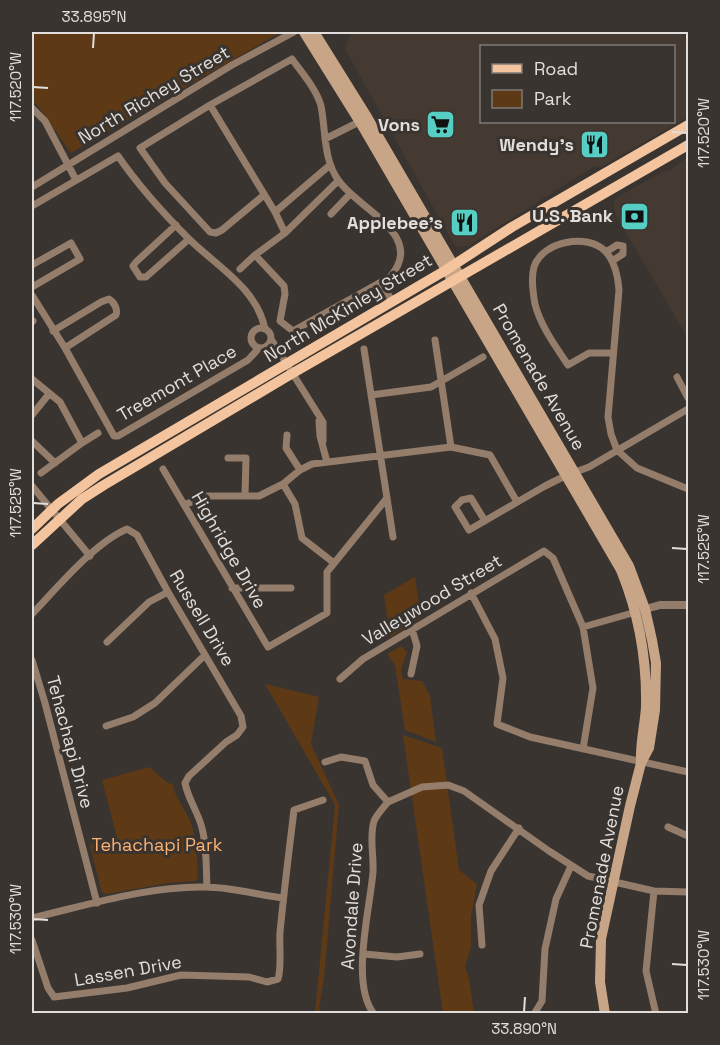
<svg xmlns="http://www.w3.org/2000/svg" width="720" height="1045" viewBox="0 0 720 1045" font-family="'Space Grotesk',sans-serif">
  <rect width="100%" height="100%" fill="#3a3430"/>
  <path fill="#453a31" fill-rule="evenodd" d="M351 32H683L688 41V117L602 166 593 167 468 246 459 247 455 246 345 49ZM482 46H674V122H482Z
    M688 157V338L614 212V204L616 198 662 172 669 171Z"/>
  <path fill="#5d3915" d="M32 32H281L71 153 38 106 32 100Z
    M415 577 421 618 390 637 384 595Z
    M401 646 407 652 401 670 403 679 422 681 430 696 436 742 405 730 395 665 387 654Z
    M265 684 319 697 311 744 339 805 324 978 319 1008 322 1013H315L335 805Z
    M403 735 442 748 459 870 477 884 471 917V948L465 966 469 979 474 1013H443Z
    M149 767 168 783 173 784C173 795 188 812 192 826 197 843 197 860 198 878L195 881 168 883 106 894 102 893 90 845 117 838 102 780Z"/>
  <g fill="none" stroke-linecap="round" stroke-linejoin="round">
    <path stroke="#947d6a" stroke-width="7" d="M210 105 275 212 285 233
      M32 108 45 121 76 180
      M325 139 363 120
      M32 187 232 65 294 32
      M32 206 118 156C138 185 163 213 188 238 215 265 257 288 265 329
      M275 212 330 165
      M331 214 350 194
      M176 225 136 262 133 266 140 277H146L189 239
      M606 252 617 245 623 246V254L612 261
      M255 255 284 286 285 294 280 321 293 331 390 277C427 235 358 209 339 181 323 160 326 131 321 106 317 90 302 73 292 59L210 105 140 148 165 183 210 232 216 233 222 230 264 195
      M32 265 71 243 80 259 32 287
      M240 269 255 255 285 233 338 181
      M381 282 392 301
      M32 295 65 348 114 436H118L248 360 259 348
      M32 322 33 321
      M251 338a10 10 0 1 1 20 0a10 10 0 1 1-20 0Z
      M53 331 101 302 109 299C114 302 118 309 116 315L65 348
      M271 339 323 422V441
      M435 340 451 447
      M364 349 393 537
      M613 353H589L568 365C556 347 540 325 535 304 533 293 531 277 534 267 542 241 588 233 605 251 615 261 618 277 619 290L608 417 611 434 617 450 637 468 688 489
      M677 377 688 398
      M32 379 60 402 82 443 41 473
      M371 395 431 387 483 357
      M32 415 49 394
      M319 421 320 436 327 462
      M287 435 286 448 300 470
      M32 441 55 463
      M82 443 98 433
      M228 458H246L245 496
      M163 469 268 647 327 613V572L387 498
      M283 484 295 504 302 538 334 563
      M32 486 90 556
      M184 505 206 496H259L283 484 300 470 312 464 451 447 490 455 517 502
      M485 521 471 498 462 500 455 507 469 530 545 486 567 475 589 467 688 409
      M232 588H291
      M471 593 495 639 503 678 497 724 530 737 688 772
      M32 614C57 588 94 543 127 529L137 535 168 592 241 716 243 727 237 735 226 742 189 776 185 783C188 799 198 812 202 828 207 847 206 868 207 887
      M583 627 636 612
      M107 642 149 602 168 592
      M32 660 45 703 97 903
      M411 674 417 646 412 629
      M340 679 363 659 544 551 553 558 583 627 593 688 583 749
      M106 726 133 717 155 703 205 655
      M325 762 341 757 365 761 373 785 388 802
      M388 802 422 787 448 785 464 791 549 851 588 876 654 891 688 892
      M668 827 688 836
      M654 891 646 971 656 1014
      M32 918C88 905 147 886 205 887 231 887 258 895 283 898
      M32 940 48 988 54 997 127 988 181 975 249 977 267 982 278 979C282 967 279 946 280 932 284 891 289 851 294 810L323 800
      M482 945 479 905 491 871 519 828
      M364 954 397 957 420 954
      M374 1014C350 984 370 909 373 872 374 855 369 837 374 821 377 814 383 808 388 802
      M534 1014 542 1001 545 949 556 899 571 866"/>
    <path stroke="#947d6a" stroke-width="8" d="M642 610 660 605H688"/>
    <path stroke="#c9a587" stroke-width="10" d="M304 32 360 122 621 570C639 614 647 659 646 707 645 725 640 743 641 762
      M314 32 367 117 629 566 645 609 652 640 656 663 655 710 649 748 641 763 630 806 601 939 600 982 605 1014"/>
    <path stroke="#f3c49d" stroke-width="10" d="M32 529 58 504 99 474 446 270 512 227 688 125
      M32 545 82 499 104 485 293 373 688 145"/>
  </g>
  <path fill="none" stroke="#e1dedb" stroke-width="2" d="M93 48 94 33M33 87 48 88M672 132 687 133M33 503 48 504M672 548 687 549M33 919 48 920M672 964 687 965M524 1012 525 997"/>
  <defs>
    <symbol id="supermarket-square" viewBox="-11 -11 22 22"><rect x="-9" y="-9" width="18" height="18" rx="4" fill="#56cec3" stroke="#3a3430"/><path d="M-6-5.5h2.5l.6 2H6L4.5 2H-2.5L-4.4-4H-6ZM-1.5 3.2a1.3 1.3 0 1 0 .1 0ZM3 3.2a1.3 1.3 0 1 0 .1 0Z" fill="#111"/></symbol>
    <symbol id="restaurant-square" viewBox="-11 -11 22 22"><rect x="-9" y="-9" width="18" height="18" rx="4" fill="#56cec3" stroke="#3a3430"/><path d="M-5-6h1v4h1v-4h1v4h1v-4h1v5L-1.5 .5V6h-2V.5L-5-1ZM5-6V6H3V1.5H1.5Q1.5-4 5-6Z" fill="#111"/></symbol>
    <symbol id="bank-square" viewBox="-11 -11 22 22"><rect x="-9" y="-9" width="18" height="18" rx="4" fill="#56cec3" stroke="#3a3430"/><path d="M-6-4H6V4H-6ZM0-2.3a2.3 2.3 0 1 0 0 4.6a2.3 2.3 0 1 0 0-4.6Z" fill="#111"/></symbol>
  </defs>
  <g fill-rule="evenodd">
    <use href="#supermarket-square" x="424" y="108" width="33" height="33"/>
    <use href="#restaurant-square" x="578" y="128" width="33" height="33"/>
    <use href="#bank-square" x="618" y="200" width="33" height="33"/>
    <use href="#restaurant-square" x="448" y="206" width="33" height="33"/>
  </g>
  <g text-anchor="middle" stroke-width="6" stroke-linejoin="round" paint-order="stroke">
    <g font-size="18" fill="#e1dedb" stroke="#3a3430">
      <text transform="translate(154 95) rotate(-31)" y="6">North Richey Street</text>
      <text transform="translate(348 308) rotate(-31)" y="6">North McKinley Street</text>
      <text transform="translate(539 377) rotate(60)" y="6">Promenade Avenue</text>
      <text transform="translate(177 383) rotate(-30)" y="6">Treemont Place</text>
      <text transform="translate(229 550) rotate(60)" y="6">Highridge Drive</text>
      <text transform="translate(432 600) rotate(-31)" y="6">Valleywood Street</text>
      <text transform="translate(202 618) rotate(59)" y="6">Russell Drive</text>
      <text transform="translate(70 742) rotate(75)" y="6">Tehachapi Drive</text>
      <text transform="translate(602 867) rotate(-79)" y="6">Promenade Avenue</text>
      <text transform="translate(352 906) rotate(-86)" y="6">Avondale Drive</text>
      <text transform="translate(128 971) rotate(-10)" y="6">Lassen Drive</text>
    </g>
    <g font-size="18" font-weight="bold" fill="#e1dedb" stroke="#3a3430" text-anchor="end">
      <text x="420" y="131">Vons</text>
      <text x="574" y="151">Wendy's</text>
      <text x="613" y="222">U.S. Bank</text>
      <text x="443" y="229">Applebee's</text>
    </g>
    <g font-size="18" fill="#fbb272" stroke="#3a3430">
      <text x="157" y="851">Tehachapi Park</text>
    </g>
  </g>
  <rect width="720" height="1045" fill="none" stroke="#3a3430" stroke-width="66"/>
  <rect x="480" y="45" width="195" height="78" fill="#3a3430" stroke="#7d7874" stroke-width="1.5"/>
  <rect x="492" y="64" width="30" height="9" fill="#f3c49d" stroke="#7d7874" stroke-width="1.5"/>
  <text x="534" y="75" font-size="18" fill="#e1dedb">Road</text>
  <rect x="492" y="90" width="30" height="18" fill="#5d3915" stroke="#7d7874" stroke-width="1.5"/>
  <text x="534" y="105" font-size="18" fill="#e1dedb">Park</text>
  <rect x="33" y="33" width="654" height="979" fill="none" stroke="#e1dedb" stroke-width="2"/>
  <g font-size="15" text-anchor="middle" fill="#e1dedb">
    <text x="94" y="22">33.895°N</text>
    <text transform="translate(16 87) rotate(-90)" y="5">117.520°W</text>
    <text transform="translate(704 133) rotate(-90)" y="5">117.520°W</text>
    <text transform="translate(16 503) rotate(-90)" y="5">117.525°W</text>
    <text transform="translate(704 549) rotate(-90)" y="5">117.525°W</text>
    <text transform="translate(16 919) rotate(-90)" y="5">117.530°W</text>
    <text transform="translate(704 965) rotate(-90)" y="5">117.530°W</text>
    <text x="524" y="1034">33.890°N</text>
  </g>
</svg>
